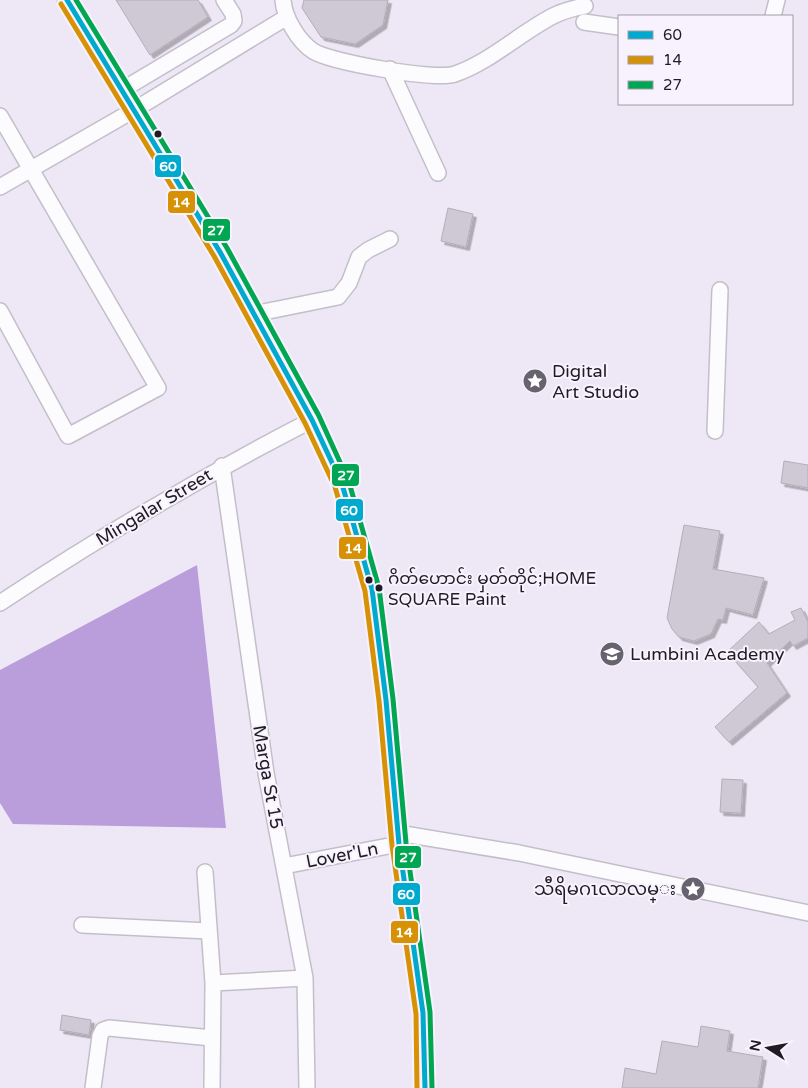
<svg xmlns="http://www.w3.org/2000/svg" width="808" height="1088" viewBox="0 0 808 1088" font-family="'Varela Round','Noto Sans Myanmar',sans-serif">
  <defs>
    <filter id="shadow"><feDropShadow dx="3.5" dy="3.5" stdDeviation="0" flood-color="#0004"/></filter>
  </defs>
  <rect width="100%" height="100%" fill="#eee8f6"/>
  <path fill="#ba9ddb" d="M197 565 226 828 13 824 0 803V670Z"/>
  <path fill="#cec9d4" stroke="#b2adb8" filter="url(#shadow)" d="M116 0H198L208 17 150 55Z
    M304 0H388L383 25 355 44 321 37 302 8Z
    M448 208 473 214 466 247 441 241Z
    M784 461 808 465V488L781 483Z
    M684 525 720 531 713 569 764 578 753 615 726 608 723 620 718 619 711 634 694 641 679 637 672 629 667 618Z
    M801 608 808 622V638L793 646 790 641 767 663 787 693 729 742 715 727 758 687 727 652 759 622 769 634 795 620 791 612Z
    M722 779 743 780 741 813 720 812Z
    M62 1015 91 1020 89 1035 60 1030Z
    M701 1026 730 1031 727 1051 763 1057 758 1088H622L625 1068 656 1074 662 1041 698 1047Z"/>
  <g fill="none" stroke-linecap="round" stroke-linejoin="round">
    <defs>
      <path id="minor" d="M283 0C284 17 298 41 313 51 330 62 436 81 455 74 490 62 520 33 553 16 563 11 574 8 585 6
        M773 16 777 0
        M584 22 619 27
        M390 69 438 173
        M122 90 231 25 234 21 233 14 224 0
        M0 116 158 388 68 436 0 311
        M0 187 134 110 287 17
        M254 314 338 297 349 283 359 257 368 250 390 239
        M715 431 720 290
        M222 466 266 773 305 978 307 1088
        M0 603C101 536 205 475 312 420
        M398 833 519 853 808 913
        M284 866 399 844
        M205 872 213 983 212 1088
        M82 925 209 931
        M213 983 305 978
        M93 1088 100 1036 103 1030 109 1028 212 1038"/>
      <path id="major" d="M67 0 220 252 312 420 342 484 372 589 386 700 399 844 423 1013 425 1088"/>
    </defs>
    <use href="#minor" stroke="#c3bfc9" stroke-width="18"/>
    <use href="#major" stroke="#c3bfc9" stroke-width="21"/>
    <use href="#minor" stroke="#fcfcfe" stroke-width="15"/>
    <use href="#major" stroke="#fcfcfe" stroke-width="19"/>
    <defs>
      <path id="bus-1" d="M67 0 220 252 312 420 342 484 372 589 386 700 399 844 423 1013 425 1088"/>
      <path id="bus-2" d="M61 4 214 256 305 423 335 487 365 591 379 701 392 845 416 1014 417 1088"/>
      <path id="bus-3" d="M76 0 227 248 319 416 349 482 379 588 393 699 406 843 430 1012 432 1088"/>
    </defs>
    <use href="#bus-1" stroke="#f7f2fd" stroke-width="9"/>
    <use href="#bus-2" stroke="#f7f2fd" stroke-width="9"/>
    <use href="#bus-3" stroke="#f7f2fd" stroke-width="9"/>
    <use href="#bus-1" stroke="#00a9ce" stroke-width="5"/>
    <use href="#bus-2" stroke="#d79105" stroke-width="5"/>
    <use href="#bus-3" stroke="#00a651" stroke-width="5"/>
  </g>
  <defs>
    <symbol id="sight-disc" viewBox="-11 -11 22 22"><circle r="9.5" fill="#67636e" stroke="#f7f2fd"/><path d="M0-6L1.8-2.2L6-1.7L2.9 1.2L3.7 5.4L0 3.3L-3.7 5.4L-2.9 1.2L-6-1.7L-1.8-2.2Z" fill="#fff"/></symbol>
    <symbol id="school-disc" viewBox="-11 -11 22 22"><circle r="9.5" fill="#67636e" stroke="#f7f2fd"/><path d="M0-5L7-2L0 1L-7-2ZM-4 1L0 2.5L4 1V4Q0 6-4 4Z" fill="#fff"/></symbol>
  </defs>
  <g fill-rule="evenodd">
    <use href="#sight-disc" x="521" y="367" width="28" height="28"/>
    <use href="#school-disc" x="598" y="640" width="28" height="28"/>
    <use href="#sight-disc" x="679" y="875" width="28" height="28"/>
  </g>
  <g fill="#1f1b24" stroke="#f7f2fd" stroke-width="2">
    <circle cx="158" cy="134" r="4.5"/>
    <circle cx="369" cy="580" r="4.5"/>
    <circle cx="379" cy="588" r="4.5"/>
  </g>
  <g text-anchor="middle" stroke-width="4" stroke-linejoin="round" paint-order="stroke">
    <g font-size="17" fill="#1f1b24" stroke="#f7f2fd" text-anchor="start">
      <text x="388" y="584">ဂိတ်ဟောင်း မှတ်တိုင်;HOME<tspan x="388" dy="21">SQUARE Paint</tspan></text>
    </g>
    <g font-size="18" fill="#1f1b24" stroke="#f7f2fd" text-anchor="start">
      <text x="552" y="377">Digital<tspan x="552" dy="21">Art Studio</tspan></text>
      <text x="630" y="660">Lumbini Academy</text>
      <text x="676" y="895" text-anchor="end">သီရိမဂၤလာလမ္‌း</text>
    </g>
    <g font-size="18" fill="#1f1b24" stroke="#f7f2fd">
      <text transform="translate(154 507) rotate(-31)" y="6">Mingalar Street</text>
      <text transform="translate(268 777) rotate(80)" y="6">Marga St 15</text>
      <text transform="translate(342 855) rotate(-11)" y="6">Lover'Ln</text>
    </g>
  </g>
  <g stroke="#f7f2fd" stroke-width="2">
    <rect x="154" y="154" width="28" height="24" rx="5" fill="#00a9ce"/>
    <rect x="167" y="190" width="29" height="24" rx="5" fill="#d79105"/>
    <rect x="202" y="218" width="29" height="24" rx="5" fill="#00a651"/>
    <rect x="331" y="463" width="29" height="24" rx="5" fill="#00a651"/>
    <rect x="335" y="498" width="29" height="24" rx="5" fill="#00a9ce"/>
    <rect x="338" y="536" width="29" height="24" rx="5" fill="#d79105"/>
    <rect x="394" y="845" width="28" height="24" rx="5" fill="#00a651"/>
    <rect x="392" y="882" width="29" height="24" rx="5" fill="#00a9ce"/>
    <rect x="390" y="920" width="29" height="24" rx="5" fill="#d79105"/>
  </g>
  <g font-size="14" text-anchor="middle" font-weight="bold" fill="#fff">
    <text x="168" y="171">60</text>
    <text x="181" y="207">14</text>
    <text x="216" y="235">27</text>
    <text x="346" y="480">27</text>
    <text x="349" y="515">60</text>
    <text x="353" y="553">14</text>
    <text x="408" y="862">27</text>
    <text x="406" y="899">60</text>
    <text x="404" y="937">14</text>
  </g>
  <rect x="618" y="15" width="175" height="90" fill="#f7f2fd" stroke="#a19ca6"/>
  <rect x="628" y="31" width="25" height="8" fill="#00a9ce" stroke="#a19ca6"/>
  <text x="663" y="40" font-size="15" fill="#1f1b24">60</text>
  <rect x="628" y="56" width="25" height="8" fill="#d79105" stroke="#a19ca6"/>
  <text x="663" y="65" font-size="15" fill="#1f1b24">14</text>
  <rect x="628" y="81" width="25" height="8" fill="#00a651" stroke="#a19ca6"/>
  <text x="663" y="90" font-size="15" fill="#1f1b24">27</text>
  <g transform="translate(768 1048) rotate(281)" stroke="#f7f2fd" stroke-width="4" paint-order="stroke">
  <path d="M0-4L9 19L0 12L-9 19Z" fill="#1f1b24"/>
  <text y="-8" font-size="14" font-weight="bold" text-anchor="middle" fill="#1f1b24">N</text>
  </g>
</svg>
